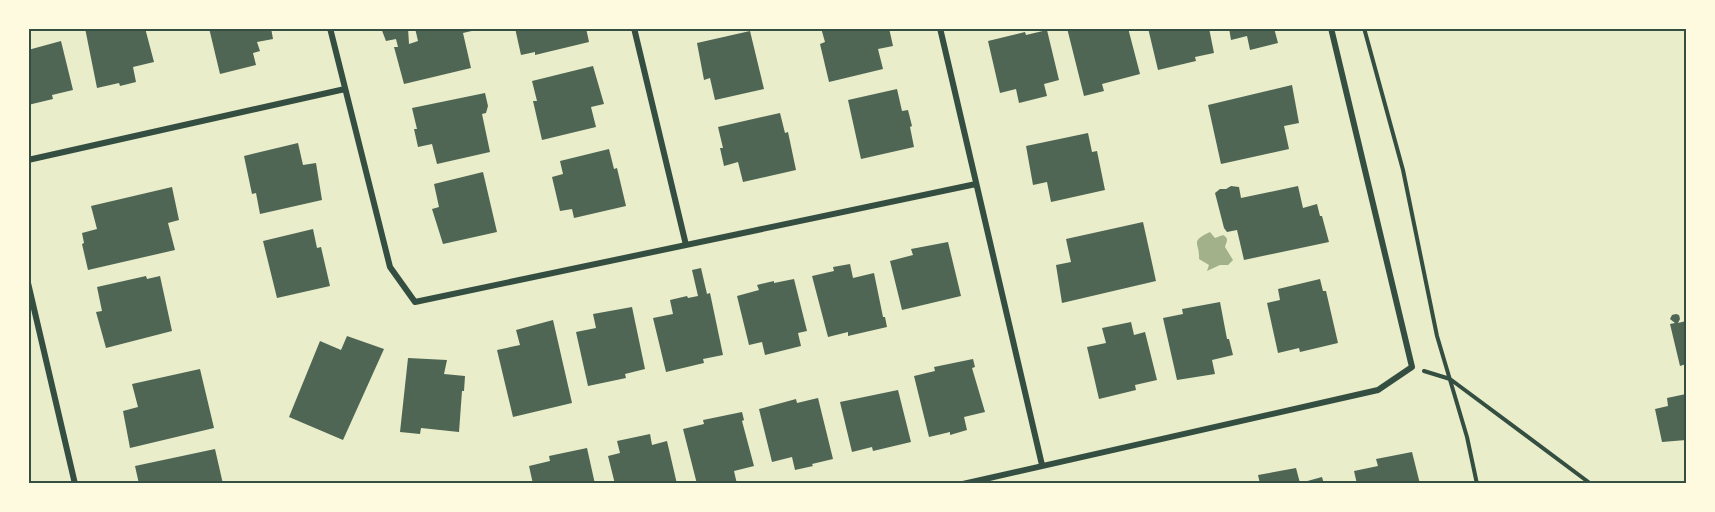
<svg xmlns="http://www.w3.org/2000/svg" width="1715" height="512" viewBox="0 0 1715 512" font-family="Arial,sans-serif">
  <rect width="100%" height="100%" fill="#e9edc9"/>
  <path fill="#a3b18a" d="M1210 232 1215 238 1223 235C1230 239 1226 242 1225 247L1233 260 1228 265H1220L1207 271 1209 265 1199 259C1200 242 1189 242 1210 232Z"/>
  <path fill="#4f6655" d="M85 28H145L154 62 133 67 136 82 120 86 119 83 97 88Z
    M209 28H271L273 39 257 42 260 51 253 53 256 65 220 74Z
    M381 28H408L409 44 418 41 415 28 480 29 463 33 471 68 404 84 394 47H398L396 39 386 41Z
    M515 28H586L589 42 535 55V52L521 55Z
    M821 28H889L893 46 878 49 883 69 829 82 820 44 825 42Z
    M1067 28H1128L1140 74 1102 84 1104 91 1084 96Z
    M1148 28H1209L1214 53 1195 57 1196 61 1158 70Z
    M1229 28H1274L1278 43 1250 50 1247 36 1231 40Z
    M1047 30 1059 80 1044 84 1047 96 1019 103 1016 89 1000 93 988 41 1025 32 1026 35Z
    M750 31 764 89 715 100 710 78 704 80 697 43Z
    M61 41 73 90 52 95 53 99 28 105V50Z
    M593 66 604 104 591 107 596 127 542 140 533 101H537L532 81Z
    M1292 85 1299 123 1284 126 1289 149 1221 164 1208 105Z
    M897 89 902 111 908 110 912 126 910 127 914 147 861 159 848 100Z
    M485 93 488 106 486 113 482 114 490 152 437 164 432 144 418 147 414 129H417L412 108Z
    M780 113 785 133 788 132 796 170 743 182 738 162 724 166 720 148H723L718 127Z
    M1088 133 1092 152 1097 151 1105 190 1051 202 1047 182 1033 185 1026 146Z
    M298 143 303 165 316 163 322 200 260 214 256 193 252 194 244 156Z
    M609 149 614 169 617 168 626 206 574 218 572 209 560 211 552 177 563 174 560 161Z
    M483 172 497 232 443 244 432 209 439 207 434 184Z
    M1231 186 1239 187 1241 198 1298 186 1303 208 1317 204 1320 216H1322L1329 242 1244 260 1237 230 1227 232 1224 228 1215 193 1220 189H1226Z
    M172 187 179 220 168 223 175 250 88 270 82 244 84 243 82 233 97 229 91 206Z
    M1143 222 1156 281 1062 303 1056 265 1071 262 1066 239Z
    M313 229 317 248 321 247 330 286 277 298 263 241Z
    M948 242 961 296 902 310 890 261 913 255 911 249Z
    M850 264 853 278 874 273 883 317H885L887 327 848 336V332L828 337 812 276 834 271 833 267Z
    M701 268 707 294 710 293 723 355 703 359 704 363 666 372 653 318 673 314 670 300 687 296 688 298 698 296 692 270Z
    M146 276 147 279 160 276 172 331 106 348 96 312 102 311 97 287Z
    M794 279 807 331 798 333 801 346 765 355 762 342 749 345 737 296 759 290 757 285 774 281V283Z
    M1320 279 1323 291H1326L1338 343 1300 352 1299 348 1278 353 1267 303 1280 300 1278 289Z
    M1220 302 1227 339H1229L1233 355 1212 360 1215 374 1177 380 1163 318 1183 314 1182 309Z
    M632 307 645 369 625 374 626 378 588 386 576 332 596 328 593 314Z
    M1676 314 1679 315 1680 319 1678 323 1686 321V364L1680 366 1670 324 1675 323 1670 319 1672 315Z
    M553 320 572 403 513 417 497 350 520 345 516 330Z
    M1131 322 1134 335 1145 332 1157 380 1135 385 1136 390 1099 399 1087 347 1106 343 1102 328Z
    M347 336 384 349 343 440 289 417 320 341 341 350Z
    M408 358 447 360 444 374 465 376 464 391H462L459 432 421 428 420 434 400 432Z
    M973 359 975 367 972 368 985 412 964 417 967 430 950 435V432L929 437 914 376 935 371 934 367Z
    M200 369 214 428 130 448 123 411 138 407 132 384Z
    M898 390 911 442 873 451 872 447 852 452 840 402Z
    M1686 394V440L1662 442 1655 409 1668 406 1667 398Z
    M818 398 833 459 812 464 813 466 795 470 792 457 772 462 759 409 796 399 797 403Z
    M742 412 744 420 742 421 754 466 734 471 737 484H697L683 429 704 424 703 420Z
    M650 434 652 445 667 441 677 484H615L608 456 620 453 617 441Z
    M587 448 595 484H533L529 466 550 461 549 456Z
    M215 449 223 484H139L135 466Z
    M1412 452 1420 484H1357L1354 471 1378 466 1376 459Z
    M1296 468 1300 483 1322 477 1324 484H1260L1258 475Z"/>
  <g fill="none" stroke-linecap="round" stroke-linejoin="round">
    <path stroke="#344e41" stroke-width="4" d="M1364 28 1403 170 1437 336 1467 437 1477 484
      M1424 371 1450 379 1591 484"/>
    <path stroke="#344e41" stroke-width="6" d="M330 28 390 267 415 302 976 184
      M634 28 686 245
      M940 28 1042 465
      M28 160 345 89
      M28 283 75 484
      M963 484 1378 390 1412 367 1331 28"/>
  </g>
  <rect width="1715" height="512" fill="none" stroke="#fefae0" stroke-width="60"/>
  <rect x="30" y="30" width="1655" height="452" fill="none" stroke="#344e41" stroke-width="2"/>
</svg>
